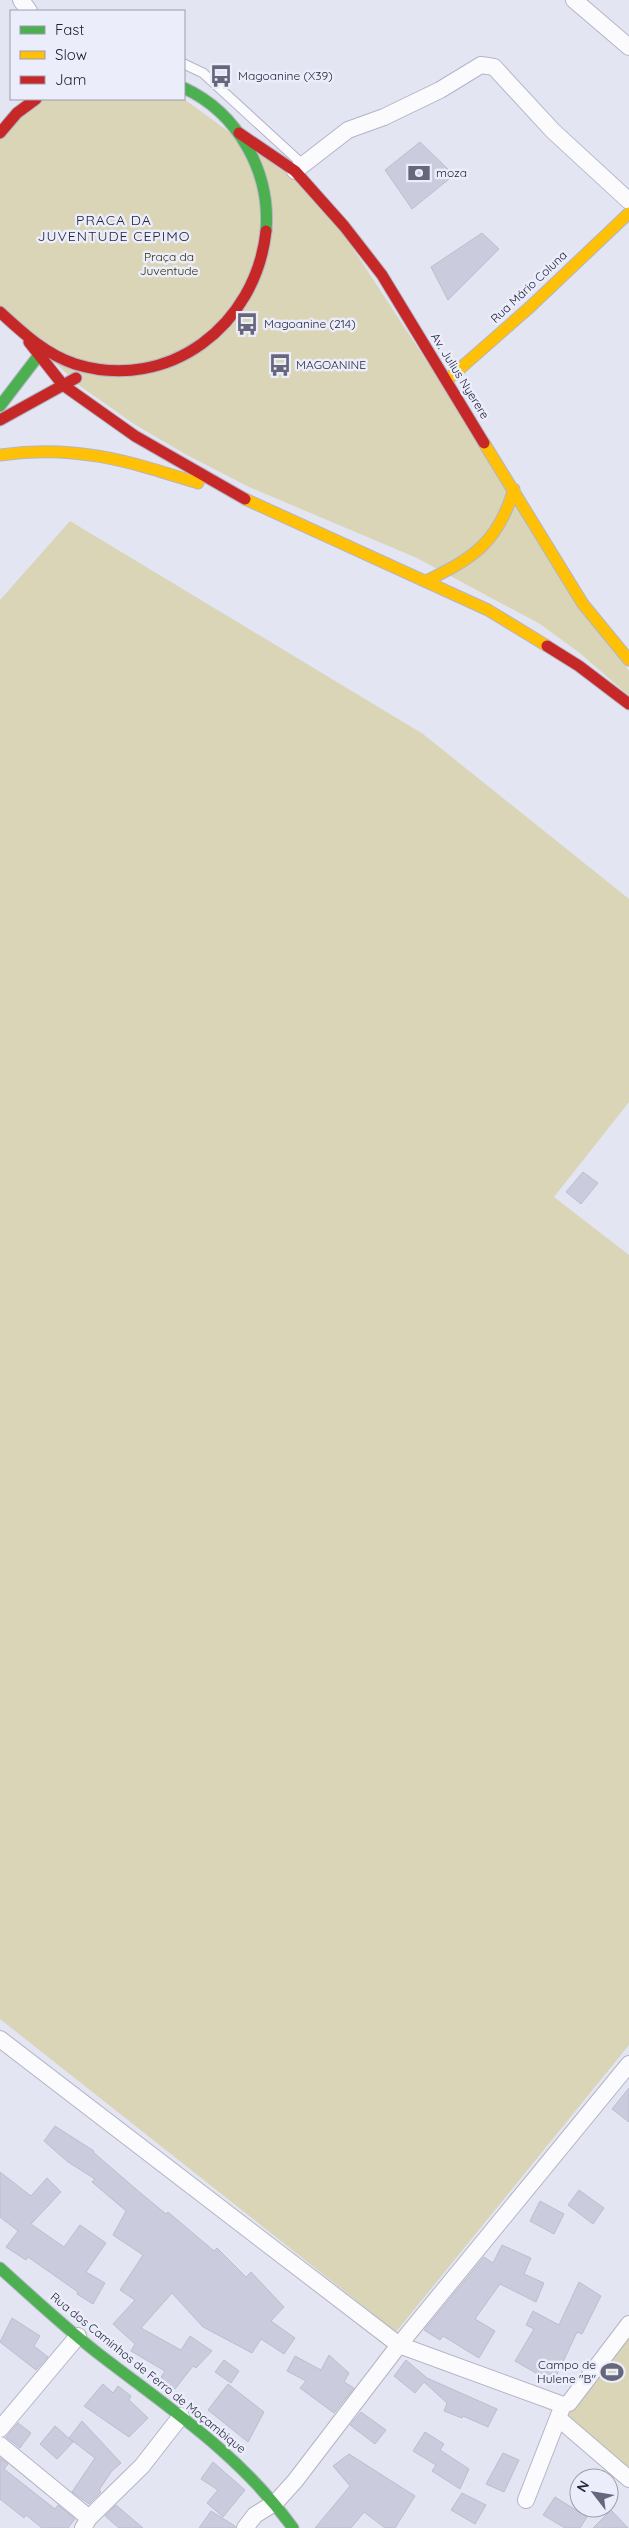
<svg xmlns="http://www.w3.org/2000/svg" width="629" height="2528" viewBox="0 0 629 2528" font-family="Quicksand,sans-serif">
  <rect width="100%" height="100%" fill="#e3e5f3"/>
  <path fill="#d9d5b6" d="M37 99H184L320 198 629 671V696L581 654 540 624 417 558 249 487 185 454 134 424 80 386 0 311V133Z
    M70 521 423 734 629 899V1102L554 1197 629 1255V2045L396 2332 0 2019V600Z
    M629 2324V2467L562 2420Z"/>
  <path fill="#cacbdc" stroke="#bcbed0" d="M420 142 454 175 412 209 385 170Z
    M482 233 499 249 448 300 431 267Z
    M583 1172 598 1183 581 1204 566 1192Z
    M629 2088V2122L612 2109Z
    M55 2126 94 2151 93 2152 137 2190 166 2214 168 2212 214 2251 217 2248 246 2277 251 2272 284 2307 271 2321 295 2338 284 2354 261 2339 252 2353 203 2327 172 2293 141 2328 181 2350 190 2336 212 2351 196 2368 193 2366 175 2389 160 2379 165 2371 131 2351 135 2344 113 2324 135 2300 120 2290 143 2255 113 2235 126 2211 92 2182 95 2179 68 2162 44 2141Z
    M0 2172 31 2196 47 2178 61 2192 31 2224 64 2247 80 2225 106 2243 86 2272 105 2283 93 2304 77 2294 78 2292 28 2257 26 2260 6 2247 18 2231 0 2217Z
    M579 2190 604 2208 593 2224 568 2205Z
    M540 2201 564 2214 554 2234 530 2221Z
    M502 2245 531 2258 524 2274 544 2283 536 2302 500 2284 475 2319 495 2331 479 2358 443 2336 440 2340 424 2330 484 2257 493 2263Z
    M579 2282 601 2296 582 2334 577 2332 553 2383 515 2361 534 2329 526 2325 533 2311 559 2325Z
    M12 2318 40 2336 34 2346 48 2357 36 2370 0 2342Z
    M329 2355 349 2373 344 2382 354 2388 334 2413 300 2388 306 2381 287 2371 295 2356 321 2370Z
    M224 2360 239 2371 231 2383 215 2372Z
    M406 2360 427 2378 497 2409 488 2427 463 2416 462 2418 444 2411 447 2403 424 2382 415 2393 394 2376Z
    M103 2384 113 2393 118 2386 131 2396 129 2400 148 2418 129 2437 84 2406Z
    M228 2384 264 2412 248 2442 208 2410Z
    M361 2412 386 2430 375 2444 350 2425Z
    M82 2421 121 2463 111 2472 99 2490 101 2492 89 2504 72 2492 95 2458 69 2438Z
    M18 2423 31 2433 20 2448 6 2437Z
    M55 2426 73 2442 57 2459 40 2444Z
    M425 2432 444 2444 440 2450 469 2469 460 2489 432 2471 436 2465 413 2451Z
    M503 2453 519 2460 504 2492 486 2484Z
    M349 2454 415 2496 395 2528H385L364 2512 351 2528H315L350 2486 333 2466Z
    M0 2458 8 2464 4 2469 55 2509 58 2505 75 2519 68 2528H42L26 2515 24 2518 0 2499Z
    M213 2462 245 2490 223 2517 207 2503 218 2490 201 2479Z
    M462 2493 486 2505 475 2524 451 2510Z
    M555 2497 587 2517 580 2528H565L543 2515Z
    M116 2505 143 2528H119L105 2516Z
    M611 2510 628 2528H593Z
    M211 2511 235 2526V2528H199Z"/>
  <g fill="none" stroke-linecap="round" stroke-linejoin="round">
    <defs>
      <path id="lane" d="M184 64 203 73 299 161"/>
      <path id="street" d="M21 0 29 11
        M574 0 629 47
        M295 171 348 130 384 117 440 90 481 65 494 67 553 131 629 201
        M0 2039 399 2345 563 2405 569 2403 629 2324
        M558 2418 629 2479
        M0 2429 78 2336
        M0 2445 89 2518
        M526 2500 563 2405
        M83 2528 89 2518 142 2466 181 2416
        M245 2528 255 2515 276 2502 295 2481 399 2345 629 2064"/>
      <path id="fast" d="M184 88C238 113 271 172 266 231
        M0 406 39 355
        M0 2268C31 2296 62 2325 95 2351 167 2407 238 2452 293 2528"/>
      <path id="slow" d="M447 380 530 307 629 213
        M484 443 583 604 629 660
        M0 455C75 444 128 461 198 483
        M245 499 488 610 547 646
        M426 581C474 558 498 542 514 489"/>
      <path id="jam" d="M0 133 17 113 36 99
        M239 133 295 171 344 226 382 275 484 443
        M0 312C23 333 45 354 75 364 169 393 256 325 266 231
        M29 342 63 385 135 436 245 499
        M0 420 76 378
        M547 646 579 666 629 704"/>
    </defs>
    <use href="#lane" stroke="#b3b5c6" stroke-width="11"/>
    <use href="#street" stroke="#b3b5c6" stroke-width="18"/>
    <use href="#fast" stroke="#b3b5c6" stroke-width="13"/>
    <use href="#slow" stroke="#b3b5c6" stroke-width="13"/>
    <use href="#jam" stroke="#b3b5c6" stroke-width="13"/>
    <use href="#lane" stroke="#fbfbfd" stroke-width="9"/>
    <use href="#street" stroke="#fbfbfd" stroke-width="16"/>
    <use href="#fast" stroke="#4caf50" stroke-width="11"/>
    <use href="#slow" stroke="#ffc107" stroke-width="11"/>
    <use href="#jam" stroke="#c62828" stroke-width="11"/>
  </g>
  <defs>
    <symbol id="bus-bare" viewBox="-9 -9 18 18"><path d="M-5-6H5V4H4V6H2V4H-2V6H-4V4H-5ZM-3.5-4V0h7V-4ZM-3.5 1.2v1.5H-2V1.2ZM2 1.2v1.5H3.5V1.2Z" fill="#66677c" stroke="#ecedfa" stroke-width="2.5" paint-order="stroke"/></symbol>
    <symbol id="bank-bare" viewBox="-9 -9 18 18"><path d="M-6-4H6V4H-6ZM0-2.3a2.3 2.3 0 1 0 0 4.6a2.3 2.3 0 1 0 0-4.6Z" fill="#66677c" stroke="#ecedfa" stroke-width="2.5" paint-order="stroke"/></symbol>
    <symbol id="stadium-bare" viewBox="-9 -9 18 18"><path d="M0-5a6.5 5 0 1 0 0 10a6.5 5 0 1 0 0-10ZM-3.5-1.8h7v3.6h-7Z" fill="#66677c" stroke="#ecedfa" stroke-width="2.5" paint-order="stroke"/></symbol>
  </defs>
  <g fill-rule="evenodd">
    <use href="#bus-bare" x="205" y="60" width="32" height="32"/>
    <use href="#bank-bare" x="403" y="157" width="32" height="32"/>
    <use href="#bus-bare" x="231" y="308" width="32" height="32"/>
    <use href="#bus-bare" x="264" y="349" width="32" height="32"/>
    <use href="#stadium-bare" x="596" y="2356" width="32" height="32"/>
  </g>
  <g text-anchor="middle" stroke-width="5" stroke-linejoin="round" paint-order="stroke">
    <g font-size="12" fill="#23233c" stroke="#ecedfa" text-anchor="start">
      <text x="238" y="80">Magoanine (X39)</text>
      <text x="436" y="177">moza</text>
      <text x="264" y="328">Magoanine (214)</text>
      <text x="296" y="369">MAGOANINE</text>
      <text x="596" y="2369" text-anchor="end">Campo de<tspan x="596" dy="14">Hulene "B"</tspan></text>
    </g>
    <g font-size="12" fill="#312c01" stroke="#ecedfa">
      <text x="169" y="261">Praça da<tspan x="169" dy="14">Juventude</tspan></text>
    </g>
    <g font-size="12" fill="#23233c" stroke="#ecedfa">
      <text transform="translate(529 287) rotate(-43)" y="4">Rua Mário Coluna</text>
      <text transform="translate(460 376) rotate(58)" y="4">Av. Julius Nyerere</text>
      <text transform="translate(148 2373) rotate(39)" y="4">Rua dos Caminhos de Ferro de Moçambique</text>
    </g>
    <g font-size="14" letter-spacing="1" fill="#23233c" stroke="#ecedfa">
      <text x="114" y="225">PRACA DA<tspan x="114" dy="16">JUVENTUDE CEPIMO</tspan></text>
    </g>
  </g>
  <rect x="10" y="10" width="175" height="90" fill="#ecedfa" stroke="#9c9cae"/>
  <rect x="20" y="26" width="25" height="8" fill="#4caf50" stroke="#9c9cae"/>
  <text x="55" y="35" font-size="15" fill="#23233c">Fast</text>
  <rect x="20" y="51" width="25" height="8" fill="#ffc107" stroke="#9c9cae"/>
  <text x="55" y="60" font-size="15" fill="#23233c">Slow</text>
  <rect x="20" y="76" width="25" height="8" fill="#c62828" stroke="#9c9cae"/>
  <text x="55" y="85" font-size="15" fill="#23233c">Jam</text>
  <g transform="translate(594 2493) rotate(301)"><circle r="24" fill="#ecedfa" stroke="#9c9cae"/>
  <path d="M0-4L9 19L0 12L-9 19Z" fill="#66677c"/>
  <text y="-8" font-size="14" font-weight="bold" text-anchor="middle" fill="#23233c">N</text>
  </g>
</svg>
